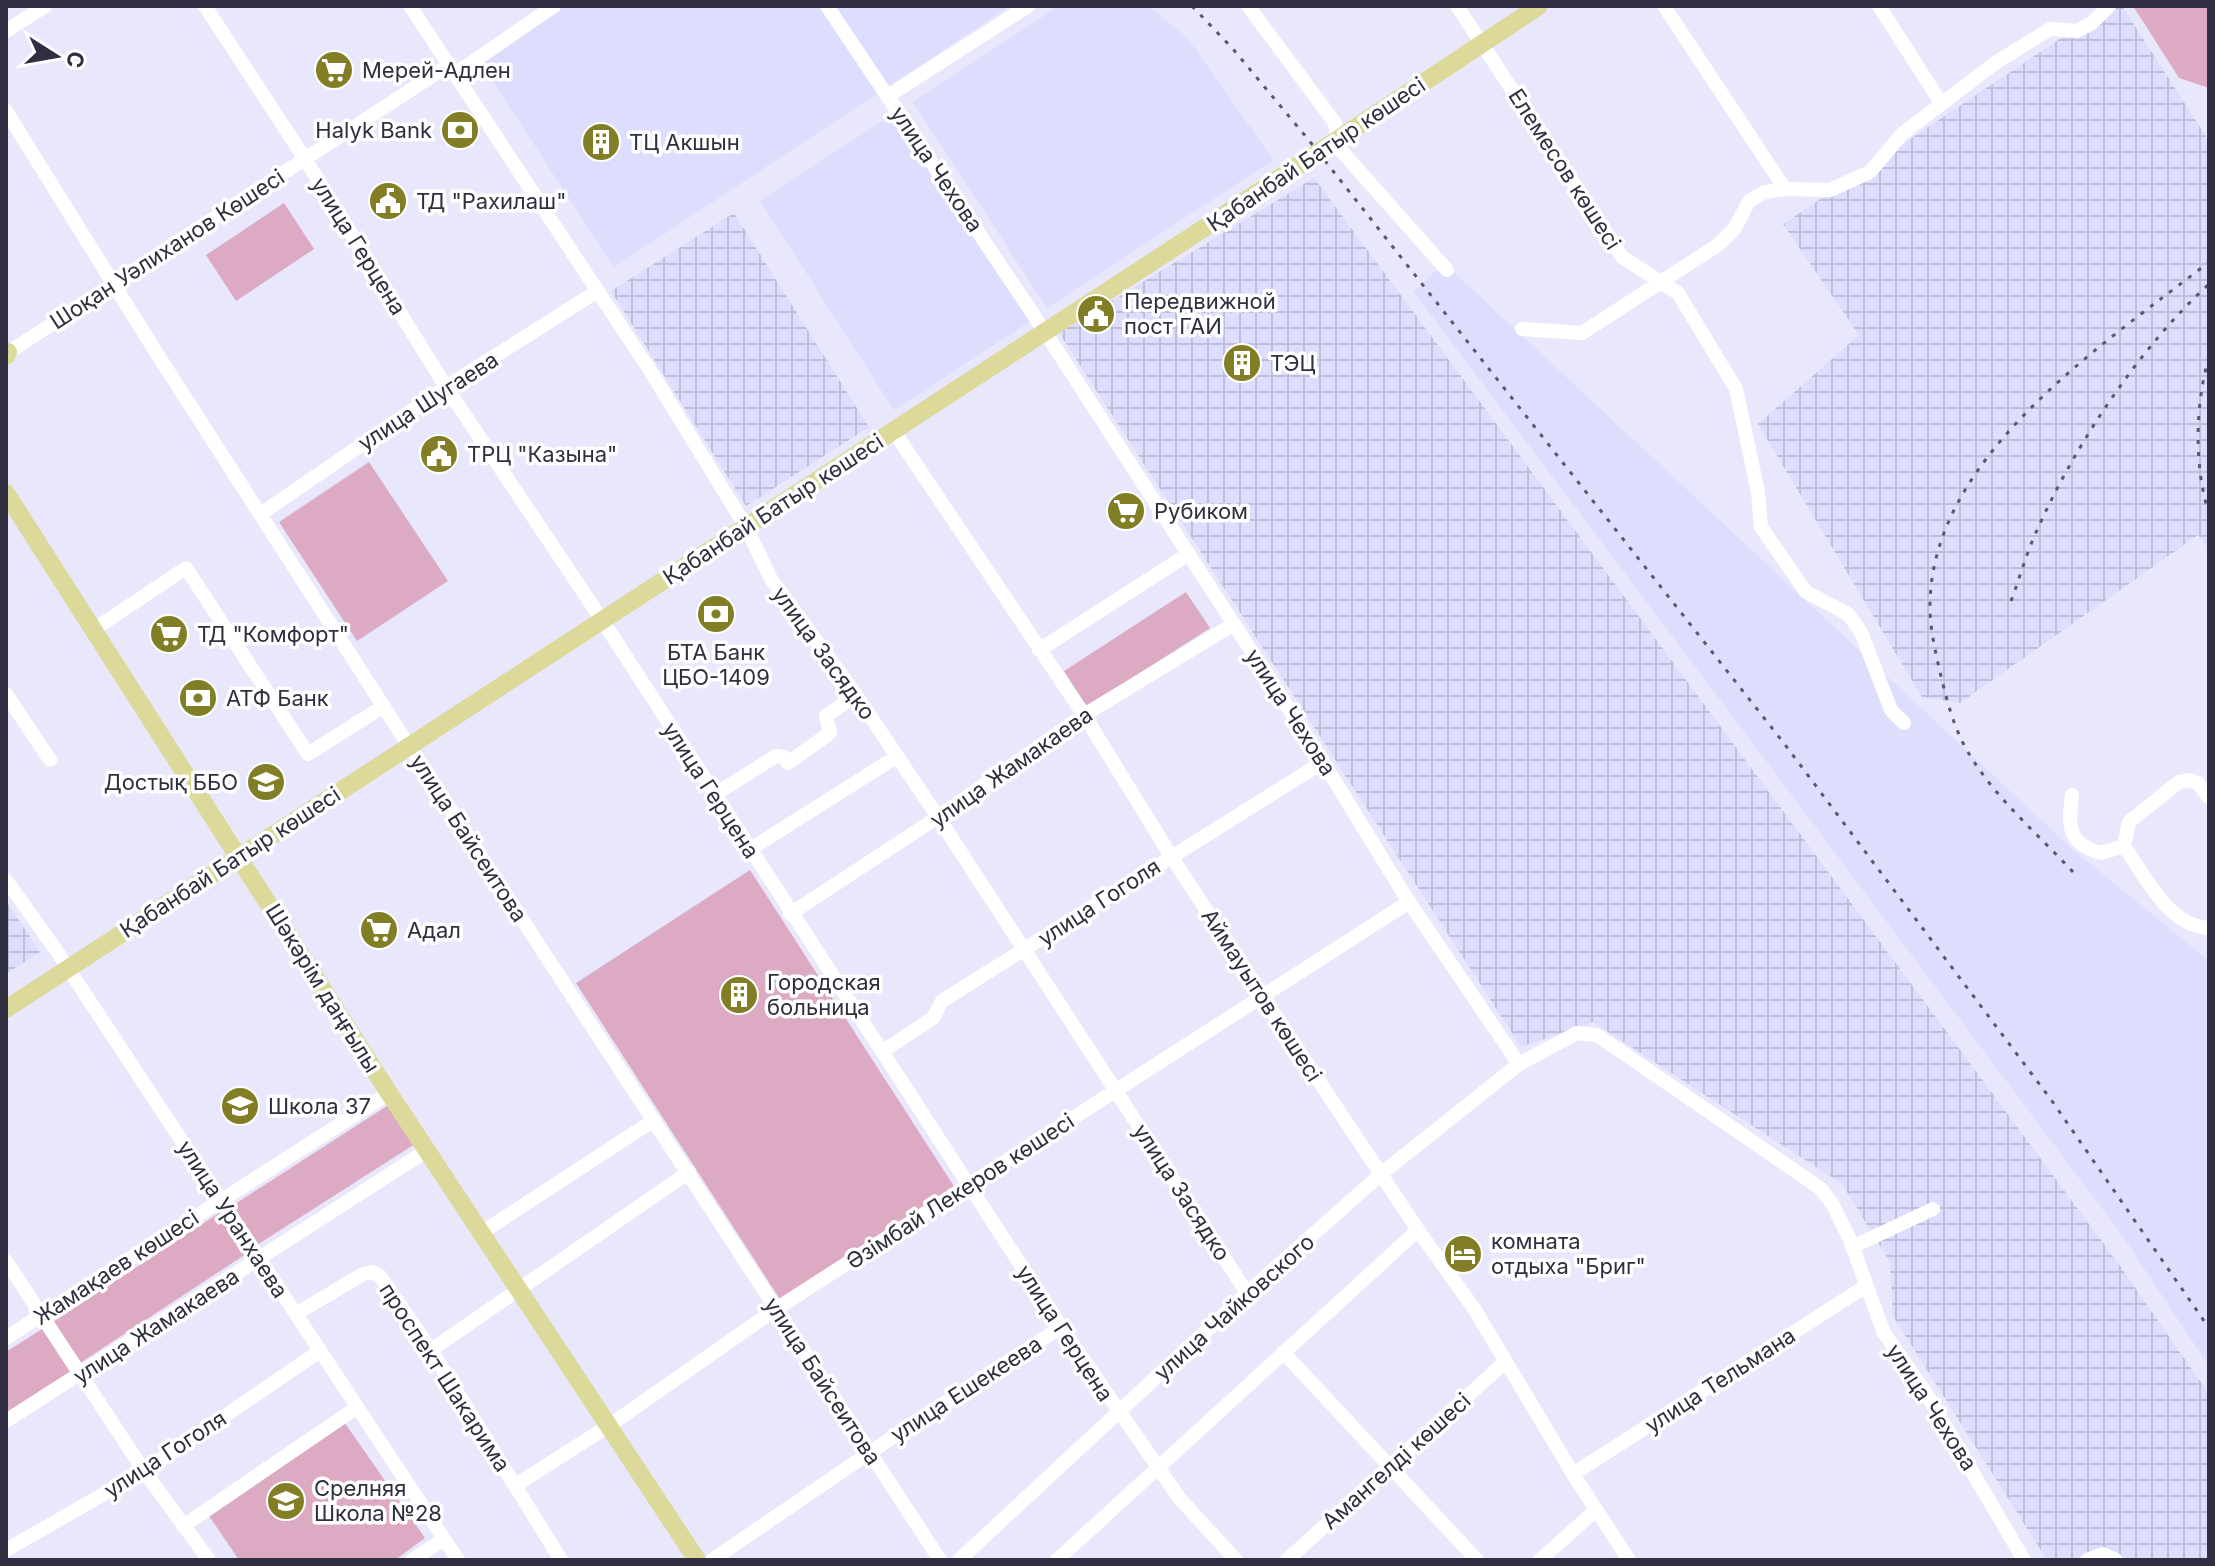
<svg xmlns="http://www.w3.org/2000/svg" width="2215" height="1566" viewBox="0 0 2215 1566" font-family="Inter,sans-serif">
  <defs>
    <pattern id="industrial-grid" width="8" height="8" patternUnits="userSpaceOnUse" patternTransform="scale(2)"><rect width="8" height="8" fill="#ddddfe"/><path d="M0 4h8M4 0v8" fill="none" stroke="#bebedb"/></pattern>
  </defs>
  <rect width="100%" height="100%" fill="#e8e7fb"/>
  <path fill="#ddddfe" d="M565 6H1010L614 267 480 62Z
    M1059 6H1149L1189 40 1273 160 1047 308 913 102Z
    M896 112 1031 321 894 410 760 201Z
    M1444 263 2072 849 2209 961V1366L2122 1235 1414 292Z"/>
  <path fill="url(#industrial-grid)" d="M2109 6H2122L2209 141V549L2198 535 1960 703 1922 697 1758 424 1859 335 1783 224Z
    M1314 178 2118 1263 2209 1394V1560H2047L1893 1316 1890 1262 1842 1184 1593 1022 1521 1047 1059 333Z
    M734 213 869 427 746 506 611 291Z
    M6 901 40 952 6 974Z"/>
  <path fill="#ddaac4" d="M2133 6H2209V88L2179 78Z
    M284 203 314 249 236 301 206 255Z
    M369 462 448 581 357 641 279 522Z
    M1186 592 1210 628 1087 707 1064 671Z
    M750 870 957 1191 783 1304 576 983Z
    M390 1104 415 1144 257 1245 232 1206Z
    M222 1211 249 1252 80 1363 53 1322Z
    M42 1329 70 1372 6 1413V1352Z
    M342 1419 425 1538 395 1560H239L207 1513Z"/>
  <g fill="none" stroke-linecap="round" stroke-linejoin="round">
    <path stroke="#fff" stroke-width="14" d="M205 6 305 159 446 387 602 620 1061 1327 1180 1499 1236 1560
      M410 6 653 375 746 527 771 579 856 695 938 817 1247 1293
      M827 6 1045 332 1323 762 1409 902 1519 1064
      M1248 6 1335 123 1338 147 1447 270
      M1457 6 1622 257 1678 293 1736 389 1758 492 1761 527 1806 592 1848 614 1861 632 1891 710 1904 723
      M1664 6 1785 189
      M1879 6 1941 103
      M6 31 45 6
      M455 74 554 6
      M888 96 1028 6
      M6 111 154 349 409 746 940 1560
      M1522 329 1582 333 1718 245 1735 228 1749 201 1765 192 1785 189 1830 190 1870 172 1902 134 1995 63 2050 29 2077 31 2092 23 2109 6
      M6 354 449 65
      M893 430 1084 715 1171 856 1263 997 1418 1230 1475 1310 1573 1474 1629 1560
      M262 513 446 387 596 292
      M93 630 186 568 308 754 384 706
      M1039 650 1187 555
      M6 694 50 760
      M714 795 776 756 784 757 788 763 830 733 826 716 856 695
      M2072 795C2068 825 2067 844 2101 853L2124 846
      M2209 798 2198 783 2190 780 2179 782 2129 822 2124 846C2145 876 2168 926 2209 928
      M749 850 896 757
      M6 880 56 950 458 1560
      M790 914 938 817 1084 715 1234 624
      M883 1051 933 1018 942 1001 1323 762
      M481 1233 654 1120
      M1852 1247 1933 1209
      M6 1261 144 1471 209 1560
      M296 1314 363 1274 372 1272 380 1276 431 1350 561 1560
      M6 1338 389 1093
      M431 1350 689 1172
      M1283 1352 1477 1560
      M6 1421 426 1151
      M1573 1474 1866 1286
      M516 1485 610 1425 776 1309 1409 902
      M183 1526 356 1408
      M6 1550 144 1471 320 1351
      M412 1560 444 1539
      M712 1560 869 1453 1061 1327
      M959 1560 1247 1293 1381 1174 1519 1064 1577 1033 1597 1035 1820 1188 1833 1205 1850 1240 1884 1333 1926 1393 2024 1560
      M1057 1560 1418 1230
      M1287 1560 1505 1362
      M1540 1560 1596 1510
      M2087 1560 2103 1554 2116 1560"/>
    <path stroke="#dcd99a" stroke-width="18" d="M6 356 8 352
      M6 493 387 1090 697 1560
      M6 1009 1192 236 1539 6"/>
    <path stroke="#59596b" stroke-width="3" stroke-dasharray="4 8" stroke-linecap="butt" d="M1192 6 1233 49 1307 138 1783 742 2052 1101 2209 1328
      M2209 357C2195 404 2194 467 2209 514
      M2011 601C2019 580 2025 558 2034 537 2072 449 2138 349 2209 284
      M2073 872C2035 831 1989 793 1963 743 1951 719 1945 693 1939 668 1935 649 1930 628 1930 608 1929 457 2103 345 2209 262"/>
  </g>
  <defs>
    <symbol id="supermarket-disc" viewBox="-11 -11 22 22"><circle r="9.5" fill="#827e25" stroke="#fff"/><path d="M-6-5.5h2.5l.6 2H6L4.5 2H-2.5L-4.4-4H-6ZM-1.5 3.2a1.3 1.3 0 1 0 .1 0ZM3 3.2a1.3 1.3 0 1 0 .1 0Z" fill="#fff"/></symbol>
    <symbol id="bank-disc" viewBox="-11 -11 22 22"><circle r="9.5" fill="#827e25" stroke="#fff"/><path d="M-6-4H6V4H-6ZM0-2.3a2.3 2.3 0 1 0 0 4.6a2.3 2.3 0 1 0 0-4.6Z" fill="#fff"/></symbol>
    <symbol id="building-disc" viewBox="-11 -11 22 22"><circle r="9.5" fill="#827e25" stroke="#fff"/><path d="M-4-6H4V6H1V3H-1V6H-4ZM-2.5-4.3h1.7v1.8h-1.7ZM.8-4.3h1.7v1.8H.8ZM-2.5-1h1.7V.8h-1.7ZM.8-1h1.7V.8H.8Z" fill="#fff"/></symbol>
    <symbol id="civic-disc" viewBox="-11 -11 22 22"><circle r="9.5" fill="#827e25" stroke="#fff"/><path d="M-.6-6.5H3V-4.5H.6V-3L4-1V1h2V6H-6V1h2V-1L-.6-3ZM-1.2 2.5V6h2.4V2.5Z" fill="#fff"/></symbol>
    <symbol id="school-disc" viewBox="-11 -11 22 22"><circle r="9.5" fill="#827e25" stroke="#fff"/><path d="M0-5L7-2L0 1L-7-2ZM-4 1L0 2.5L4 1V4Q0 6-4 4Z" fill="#fff"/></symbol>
    <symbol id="hotel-disc" viewBox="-11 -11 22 22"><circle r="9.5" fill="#827e25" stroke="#fff"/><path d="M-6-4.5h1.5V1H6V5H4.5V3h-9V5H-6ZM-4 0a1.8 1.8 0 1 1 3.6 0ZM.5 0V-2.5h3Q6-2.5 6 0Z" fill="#fff"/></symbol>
  </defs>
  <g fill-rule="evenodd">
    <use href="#supermarket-disc" x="312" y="48" width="44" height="44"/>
    <use href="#bank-disc" x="438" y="108" width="44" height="44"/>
    <use href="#building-disc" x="579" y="120" width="44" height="44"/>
    <use href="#civic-disc" x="366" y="179" width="44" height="44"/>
    <use href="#civic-disc" x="1074" y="292" width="44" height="44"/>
    <use href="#building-disc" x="1220" y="341" width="44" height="44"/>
    <use href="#civic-disc" x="417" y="432" width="44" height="44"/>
    <use href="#supermarket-disc" x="1104" y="489" width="44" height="44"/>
    <use href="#bank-disc" x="694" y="592" width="44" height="44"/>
    <use href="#supermarket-disc" x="147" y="612" width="44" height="44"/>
    <use href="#bank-disc" x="176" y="676" width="44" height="44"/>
    <use href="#school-disc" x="244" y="760" width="44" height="44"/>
    <use href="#supermarket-disc" x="357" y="908" width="44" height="44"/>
    <use href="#building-disc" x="717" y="973" width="44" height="44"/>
    <use href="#school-disc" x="218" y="1084" width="44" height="44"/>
    <use href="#hotel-disc" x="1441" y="1232" width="44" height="44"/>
    <use href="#school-disc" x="264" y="1479" width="44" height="44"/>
  </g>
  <g text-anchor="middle" stroke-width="7" stroke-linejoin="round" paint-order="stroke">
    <g font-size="22" fill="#2f2f41" stroke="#fff" text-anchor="start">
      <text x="362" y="78">Мерей-Адлен</text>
      <text x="432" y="138" text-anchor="end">Halyk Bank</text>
      <text x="629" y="150">ТЦ Акшын</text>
      <text x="416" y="209">ТД "Рахилаш"</text>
      <text x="1124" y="309">Передвижной<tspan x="1124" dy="25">пост ГАИ</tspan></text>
      <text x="1270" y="371">ТЭЦ</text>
      <text x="467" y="462">ТРЦ "Казына"</text>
      <text x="1154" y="519">Рубиком</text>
      <text x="197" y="642">ТД "Комфорт"</text>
      <text x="716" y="660" text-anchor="middle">БТА Банк<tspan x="716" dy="25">ЦБО-1409</tspan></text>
      <text x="226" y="706">АТФ Банк</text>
      <text x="238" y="790" text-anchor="end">Достық ББО</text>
      <text x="407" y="938">Адал</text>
      <text x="767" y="990">Городская<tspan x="767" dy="25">больница</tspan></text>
      <text x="268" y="1114">Школа 37</text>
      <text x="1491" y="1249">комната<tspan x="1491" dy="25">отдыха "Бриг"</tspan></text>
      <text x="314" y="1496">Срелняя<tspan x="314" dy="25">Школа №28</tspan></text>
    </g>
    <g font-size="22" fill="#2f2f41" stroke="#fff">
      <text transform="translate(1316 154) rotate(-34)" y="8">Қабанбай Батыр көшесі</text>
      <text transform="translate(937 169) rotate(56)" y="8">улица Чехова</text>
      <text transform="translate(1565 169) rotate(57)" y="8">Елемесов көшесі</text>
      <text transform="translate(359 246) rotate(58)" y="8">улица Герцена</text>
      <text transform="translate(167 249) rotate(-33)" y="8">Шоқан Уәлиханов Көшесі</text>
      <text transform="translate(428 401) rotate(-33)" y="8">улица Шугаева</text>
      <text transform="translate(773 509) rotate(-33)" y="8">Қабанбай Батыр көшесі</text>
      <text transform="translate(824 653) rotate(54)" y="8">улица Засядко</text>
      <text transform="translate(1291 712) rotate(57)" y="8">улица Чехова</text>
      <text transform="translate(1011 767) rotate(-35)" y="8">улица Жамакаева</text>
      <text transform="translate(711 790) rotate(57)" y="8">улица Герцена</text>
      <text transform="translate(469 838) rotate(57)" y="8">улица Байсеитова</text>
      <text transform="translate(230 862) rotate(-33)" y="8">Қабанбай Батыр көшесі</text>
      <text transform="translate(1099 902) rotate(-33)" y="8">улица Гоголя</text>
      <text transform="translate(323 988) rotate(58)" y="8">Шәкәрім даңғылы</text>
      <text transform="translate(1262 995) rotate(57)" y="8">Аймауытов көшесі</text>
      <text transform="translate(960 1191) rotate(-33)" y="8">Әзімбай Лекеров көшесі</text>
      <text transform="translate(1182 1192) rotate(57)" y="8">улица Засядко</text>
      <text transform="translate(233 1219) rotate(57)" y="8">улица Уранхаева</text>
      <text transform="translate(116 1267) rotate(-33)" y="8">Жамақаев көшесі</text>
      <text transform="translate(1234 1307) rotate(-42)" y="8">улица Чайковского</text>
      <text transform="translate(156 1326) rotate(-33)" y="8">улица Жамакаева</text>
      <text transform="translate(1065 1333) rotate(57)" y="8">улица Герцена</text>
      <text transform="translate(445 1377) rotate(57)" y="8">проспект Шакарима</text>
      <text transform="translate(1720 1380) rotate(-33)" y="8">улица Тельмана</text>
      <text transform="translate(823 1381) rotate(57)" y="8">улица Байсеитова</text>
      <text transform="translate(966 1389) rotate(-33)" y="8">улица Ешекеева</text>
      <text transform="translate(1932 1407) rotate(57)" y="8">улица Чехова</text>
      <text transform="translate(165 1454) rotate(-33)" y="8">улица Гоголя</text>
      <text transform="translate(1396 1461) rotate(-42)" y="8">Амангелді көшесі</text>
    </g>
  </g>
  <rect width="2215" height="1566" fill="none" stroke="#2f2f41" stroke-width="16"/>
  <g transform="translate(56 56) rotate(101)" stroke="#ffffff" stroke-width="6" paint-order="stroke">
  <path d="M0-6L14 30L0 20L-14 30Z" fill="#2f2f41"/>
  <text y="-12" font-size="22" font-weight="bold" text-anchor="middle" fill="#2f2f41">С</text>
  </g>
</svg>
